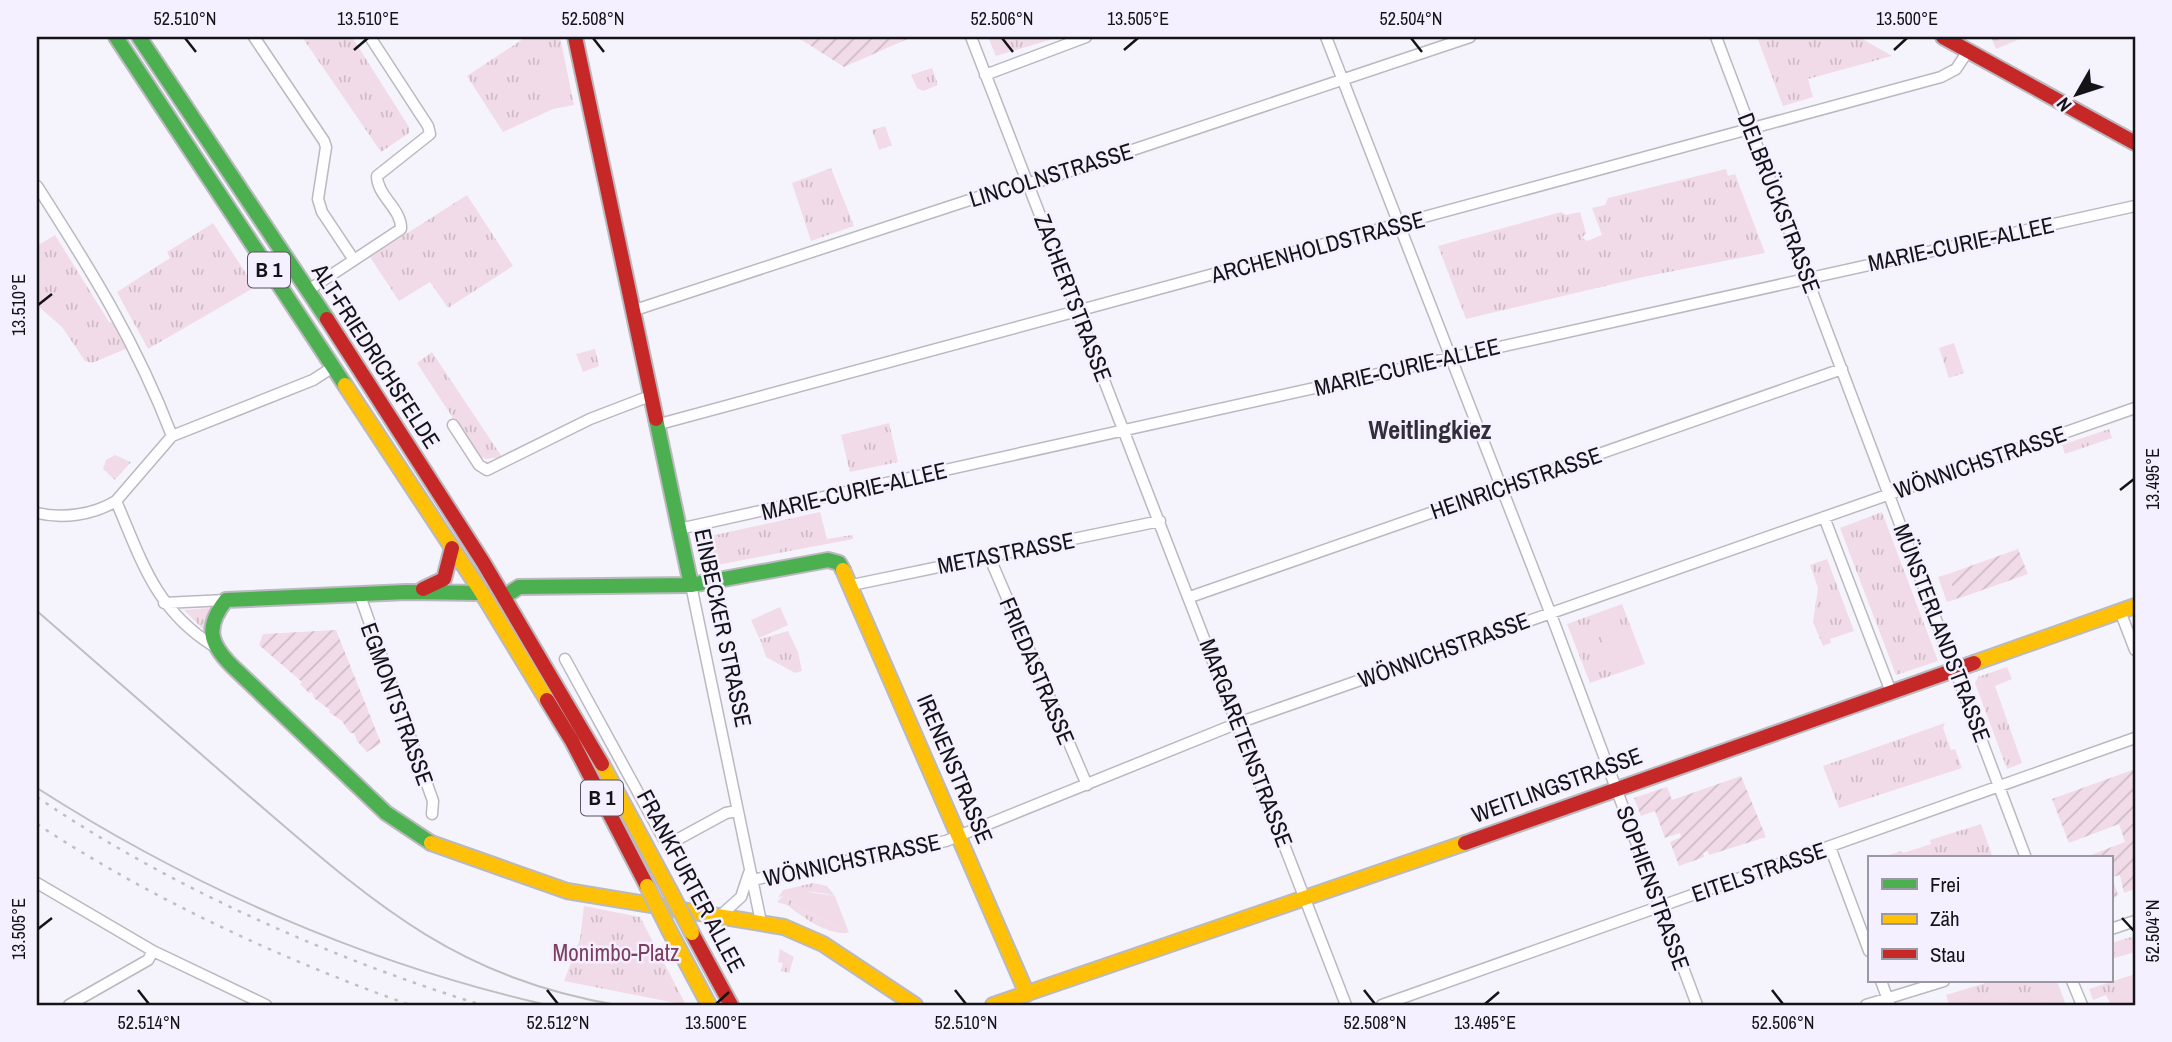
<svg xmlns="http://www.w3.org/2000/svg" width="2172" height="1042" viewBox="0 0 2172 1042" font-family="'Archivo Narrow',sans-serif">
  <defs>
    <pattern id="grass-tufts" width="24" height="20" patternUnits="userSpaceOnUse" patternTransform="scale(1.75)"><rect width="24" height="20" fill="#f1dbe8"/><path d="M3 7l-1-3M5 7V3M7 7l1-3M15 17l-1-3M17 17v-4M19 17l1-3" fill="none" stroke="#cebbc6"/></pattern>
    <pattern id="cemetery-stones" width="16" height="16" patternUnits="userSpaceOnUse" patternTransform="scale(1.75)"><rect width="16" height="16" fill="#f1dbe8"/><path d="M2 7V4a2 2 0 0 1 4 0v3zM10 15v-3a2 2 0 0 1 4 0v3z" fill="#cebbc6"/></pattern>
    <pattern id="garden-furrows" width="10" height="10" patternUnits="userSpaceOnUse" patternTransform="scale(1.75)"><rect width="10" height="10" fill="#f1dbe8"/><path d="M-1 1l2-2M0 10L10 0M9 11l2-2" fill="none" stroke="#cebbc6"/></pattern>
  </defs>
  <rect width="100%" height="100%" fill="#f5f4fc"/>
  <path fill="url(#grass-tufts)" d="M302 37H352L409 127V133L381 152Z
    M526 37H560L574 105 553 109 503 132 467 76Z
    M988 37H1059L996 56Z
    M1757 37H1859L1892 56 1808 79 1813 97 1783 106Z
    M932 68 938 85 923 91 917 88 911 75Z
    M885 126 892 145 879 150 872 130Z
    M831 168 854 226 811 241 792 183Z
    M1726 169 1728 176 1735 174 1765 253 1643 277 1466 319 1438 246 1561 212 1566 215 1580 212 1586 233 1582 238 1587 241 1602 235 1592 208 1605 205 1608 198Z
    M467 195 513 266 448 308 430 282 399 301 370 257Z
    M213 223 255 287 148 349 117 292 170 258 167 252Z
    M55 235 109 322 116 323 128 348 92 363 85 361 62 327 37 305V246Z
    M1954 343 1964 373 1949 378 1939 348Z
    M595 349 599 366 583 372 576 354Z
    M432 352 502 457 486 459 477 455 417 363Z
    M889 423 898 462 850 472 841 435Z
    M2109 429 2112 438 2065 454 2062 445Z
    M115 455 131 462 115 480 103 469 106 460Z
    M820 512 827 539 852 535 853 539 701 568 697 539Z
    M1882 512 1938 661 1896 675 1840 528Z
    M1827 559 1854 631 1830 639 1831 643 1823 646 1813 622 1818 588 1810 565Z
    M1948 574 1957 599 1947 602 1938 577Z
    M1622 604 1645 664 1590 683 1567 624Z
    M210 609 204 630 184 610 208 608Z
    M788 631 798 652 802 671 795 673 766 657 760 639Z
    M2007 667 2012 679 1995 686 2022 763 2007 769 1975 683 1978 677Z
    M1945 723 1943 728 1951 750 1955 749 1962 768 1839 808 1823 766Z
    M1981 824 1993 858H1880L1901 851 1903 853 1931 844 1930 840Z
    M813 883 827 886 835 896C818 891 794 889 778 898L783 890Z
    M787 897 801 909 849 933C827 935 804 918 787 905Z
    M584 906 640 917 686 1005 564 981 580 939Z
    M2135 936V952L2111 959V943Z
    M780 949 794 957 789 973 781 971 783 963 778 962Z
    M2135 974V1005H2111L2106 995 2093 1000 2089 989Z
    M1992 981H2057L2066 1005H1949L1946 995Z"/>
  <path fill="url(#cemetery-stones)" d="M1991 37H2025L1996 49Z"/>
  <path fill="url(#garden-furrows)" d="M797 37H912L844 67Z
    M2018 549 2028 574 1957 599 1948 574Z
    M336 630 381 743 367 752 357 741 354 733H350L342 721 329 712 330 710 314 698 312 692 309 693 300 684 302 682 259 645 263 634Z
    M2135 769V889L2124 893 2120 875 2112 877 2118 895 2111 900V858H2083L2125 842 2119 824 2069 843 2052 799Z
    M1741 776 1766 837 1709 855 1708 851 1703 853 1704 857 1679 866 1670 842 1681 837 1680 833 1665 838 1655 811 1641 816 1634 798 1667 787 1672 800Z"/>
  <path fill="#f1dbe8" d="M560 67 565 92 549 96 544 70Z
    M780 607 788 625 759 638 751 620Z
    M1621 624 1636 660 1613 670 1599 633Z
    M801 891 835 896 849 933 801 909 787 897V905L777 902 786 893Z"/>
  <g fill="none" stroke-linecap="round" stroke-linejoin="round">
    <defs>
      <path id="street" d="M254 37 324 141 326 147 318 199 322 212 354 260
        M971 37 1346 1005
        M1326 37 1555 625 1697 1005
        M1716 37 2026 858
        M985 75 1086 37
        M37 186C91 270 136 342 172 436
        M307 291 401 229C402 209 377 196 377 176L430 134 428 126 370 37
        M632 311 1015 185 1040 181 1470 37
        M453 425 479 465 487 470 590 419 650 396
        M656 425 1941 77 1956 69 1968 51
        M116 501C141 559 155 609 212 645
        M37 513C63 519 93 515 116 501L172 436 313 380 333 367
        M1824 517 1891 692
        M679 529 2135 206
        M989 556 1087 785
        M691 585 761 922
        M852 585 1160 521
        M359 593 433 801 432 814
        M1190 597 1842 369
        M164 603 226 600
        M2120 611 2135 650
        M565 659 663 838 671 843 726 813 737 811
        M1830 847 1869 951
        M752 880 946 841 1238 723 2135 408
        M37 883 153 951 266 1005
        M721 915 741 897 749 873
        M2111 929 2135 921
        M1881 981 1890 1005
        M2072 981 2082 1005
        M69 1005 148 960 153 951
        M1382 1005 2135 738
        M1866 1005 1944 981"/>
      <path id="fast" d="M116 37 345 385
        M139 37 327 319
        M656 419 691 585
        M505 596 519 587 691 585 828 560 839 563 843 570
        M431 843 386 813 232 666C209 643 205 627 226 600L407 592 482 593"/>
      <path id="slow" d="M345 385 482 593 547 700
        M843 570 1027 994
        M1974 663 2135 606
        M602 764 669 889
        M431 843 567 891 784 927 823 944 915 1005
        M669 930 709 1005
        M993 1005 1465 843"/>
      <path id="jam" d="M575 37 656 419
        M1943 37 2135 143
        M327 319 483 562 602 764
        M423 589 444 579 452 548
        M547 700 572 741 647 886
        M1465 843 1974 663
        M692 933 731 1005"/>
    </defs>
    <use href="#street" stroke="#bab9bf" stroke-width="13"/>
    <use href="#fast" stroke="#bab9bf" stroke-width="18"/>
    <use href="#slow" stroke="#bab9bf" stroke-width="18"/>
    <use href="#jam" stroke="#bab9bf" stroke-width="18"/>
    <use href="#street" stroke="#fefdff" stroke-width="10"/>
    <use href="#fast" stroke="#4caf50" stroke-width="14"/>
    <use href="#slow" stroke="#ffc107" stroke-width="14"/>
    <use href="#jam" stroke="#c62828" stroke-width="14"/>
    <path stroke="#bfbfc1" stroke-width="2" d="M37 611C105 670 173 730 241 789 366 896 448 976 617 1005
      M37 788C193 888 367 964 547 1005"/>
    <path stroke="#bfbfc1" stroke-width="2.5" stroke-dasharray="3.5 7" stroke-linecap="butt" d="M37 797C167 886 332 959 482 1005
      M37 824C151 899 281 959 410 1005"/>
    <defs>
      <path id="slow-bridge" d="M647 886 669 930
        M669 889 692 933"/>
    </defs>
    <use href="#slow-bridge" stroke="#bab9bf" stroke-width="18" stroke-linecap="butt"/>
    <use href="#slow-bridge" stroke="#ffc107" stroke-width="14"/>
  </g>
  <path fill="none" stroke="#141317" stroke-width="2.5" d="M185 38 196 52M593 38 604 52M1002 38 1013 52M1411 38 1422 52M354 50 368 38M1124 50 1138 38M1894 50 1907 38M38 305 52 294M2120 490 2134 479M2122 918 2134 931M38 929 52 918M138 990 149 1004M547 990 558 1004M955 990 966 1004M1364 990 1375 1004M1772 990 1783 1004M716 1004 729 992M1485 1004 1499 992"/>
  <g text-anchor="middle" stroke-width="5" stroke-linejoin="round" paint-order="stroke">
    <g fill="#f4f0ff" stroke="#57555d" stroke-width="2">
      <rect x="248" y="252.5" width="42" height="35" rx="5"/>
      <rect x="581" y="780.5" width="42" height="35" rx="5"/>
    </g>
    <g font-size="21" font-weight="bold" fill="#141317">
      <text x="269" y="277">B 1</text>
      <text x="602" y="805">B 1</text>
    </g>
    <g font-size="23" fill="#141317" stroke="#f4f0ff">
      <text transform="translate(1051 175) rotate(-17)" y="8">LINCOLNSTRASSE</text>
      <text transform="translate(1779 203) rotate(69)" y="8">DELBRÜCKSTRASSE</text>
      <text transform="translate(1961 244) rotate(-12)" y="8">MARIE-CURIE-ALLEE</text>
      <text transform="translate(1318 247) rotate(-15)" y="8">ARCHENHOLDSTRASSE</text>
      <text transform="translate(1073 298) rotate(69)" y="8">ZACHERTSTRASSE</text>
      <text transform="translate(376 356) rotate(57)" y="8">ALT-FRIEDRICHSFELDE</text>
      <text transform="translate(1407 367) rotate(-13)" y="8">MARIE-CURIE-ALLEE</text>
      <text transform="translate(1980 462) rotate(-19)" y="8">WÖNNICHSTRASSE</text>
      <text transform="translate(1516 483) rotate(-19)" y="8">HEINRICHSTRASSE</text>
      <text transform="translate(854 491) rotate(-13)" y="8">MARIE-CURIE-ALLEE</text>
      <text transform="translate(1006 553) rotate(-11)" y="8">METASTRASSE</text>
      <text transform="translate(723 628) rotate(78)" y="8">EINBECKER STRASSE</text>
      <text transform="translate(1942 633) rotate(69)" y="8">MÜNSTERLANDSTRASSE</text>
      <text transform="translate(1444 650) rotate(-20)" y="8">WÖNNICHSTRASSE</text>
      <text transform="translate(1037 671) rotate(67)" y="8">FRIEDASTRASSE</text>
      <text transform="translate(397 704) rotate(70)" y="8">EGMONTSTRASSE</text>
      <text transform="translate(1246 743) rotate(69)" y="8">MARGARETENSTRASSE</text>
      <text transform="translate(955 769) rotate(67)" y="8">IRENENSTRASSE</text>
      <text transform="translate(1557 785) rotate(-20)" y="8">WEITLINGSTRASSE</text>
      <text transform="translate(852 860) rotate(-12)" y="8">WÖNNICHSTRASSE</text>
      <text transform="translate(1759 872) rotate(-19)" y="8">EITELSTRASSE</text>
      <text transform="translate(691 881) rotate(62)" y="8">FRANKFURTER ALLEE</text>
      <text transform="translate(1653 888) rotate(70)" y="8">SOPHIENSTRASSE</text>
    </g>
    <g font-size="23" fill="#7c3f5d" stroke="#f4f0ff">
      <text x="616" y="961">Monimbo-Platz</text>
    </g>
    <g font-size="26" font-weight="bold" fill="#322e39" stroke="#f4f0ff">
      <text x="1430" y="439">Weitlingkiez</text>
    </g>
  </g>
  <rect width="2172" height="1042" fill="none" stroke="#f4f0ff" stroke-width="77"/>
  <rect x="1868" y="856" width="245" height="126" fill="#f4f0ff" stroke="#9a98a2" stroke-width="2"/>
  <rect x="1882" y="879" width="35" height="10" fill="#4caf50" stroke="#9a98a2" stroke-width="2"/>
  <text x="1930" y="892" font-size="21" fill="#141317">Frei</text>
  <rect x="1882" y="914" width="35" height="10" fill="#ffc107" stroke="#9a98a2" stroke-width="2"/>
  <text x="1930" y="926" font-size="21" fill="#141317">Zäh</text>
  <rect x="1882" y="949" width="35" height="10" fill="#c62828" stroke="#9a98a2" stroke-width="2"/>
  <text x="1930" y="962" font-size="21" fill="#141317">Stau</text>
  <g transform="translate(2077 94) rotate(231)" stroke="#f4f0ff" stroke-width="5" paint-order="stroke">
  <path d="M0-5L12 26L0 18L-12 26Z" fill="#141317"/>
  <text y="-10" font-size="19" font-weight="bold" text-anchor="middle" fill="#141317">N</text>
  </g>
  <rect x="38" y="38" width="2096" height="966" fill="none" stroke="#141317" stroke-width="2.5"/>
  <g font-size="18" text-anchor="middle" fill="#141317">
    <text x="185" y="25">52.510°N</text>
    <text x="368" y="25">13.510°E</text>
    <text x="593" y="25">52.508°N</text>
    <text x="1002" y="25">52.506°N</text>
    <text x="1138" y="25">13.505°E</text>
    <text x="1411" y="25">52.504°N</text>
    <text x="1907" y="25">13.500°E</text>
    <text transform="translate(19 305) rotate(-90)" y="6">13.510°E</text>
    <text transform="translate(2153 479) rotate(-90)" y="6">13.495°E</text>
    <text transform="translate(19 929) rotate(-90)" y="6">13.505°E</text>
    <text transform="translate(2153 931) rotate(-90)" y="6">52.504°N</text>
    <text x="149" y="1029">52.514°N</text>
    <text x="558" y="1029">52.512°N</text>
    <text x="716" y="1029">13.500°E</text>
    <text x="966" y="1029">52.510°N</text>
    <text x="1375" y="1029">52.508°N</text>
    <text x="1485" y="1029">13.495°E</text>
    <text x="1783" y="1029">52.506°N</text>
  </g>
</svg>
